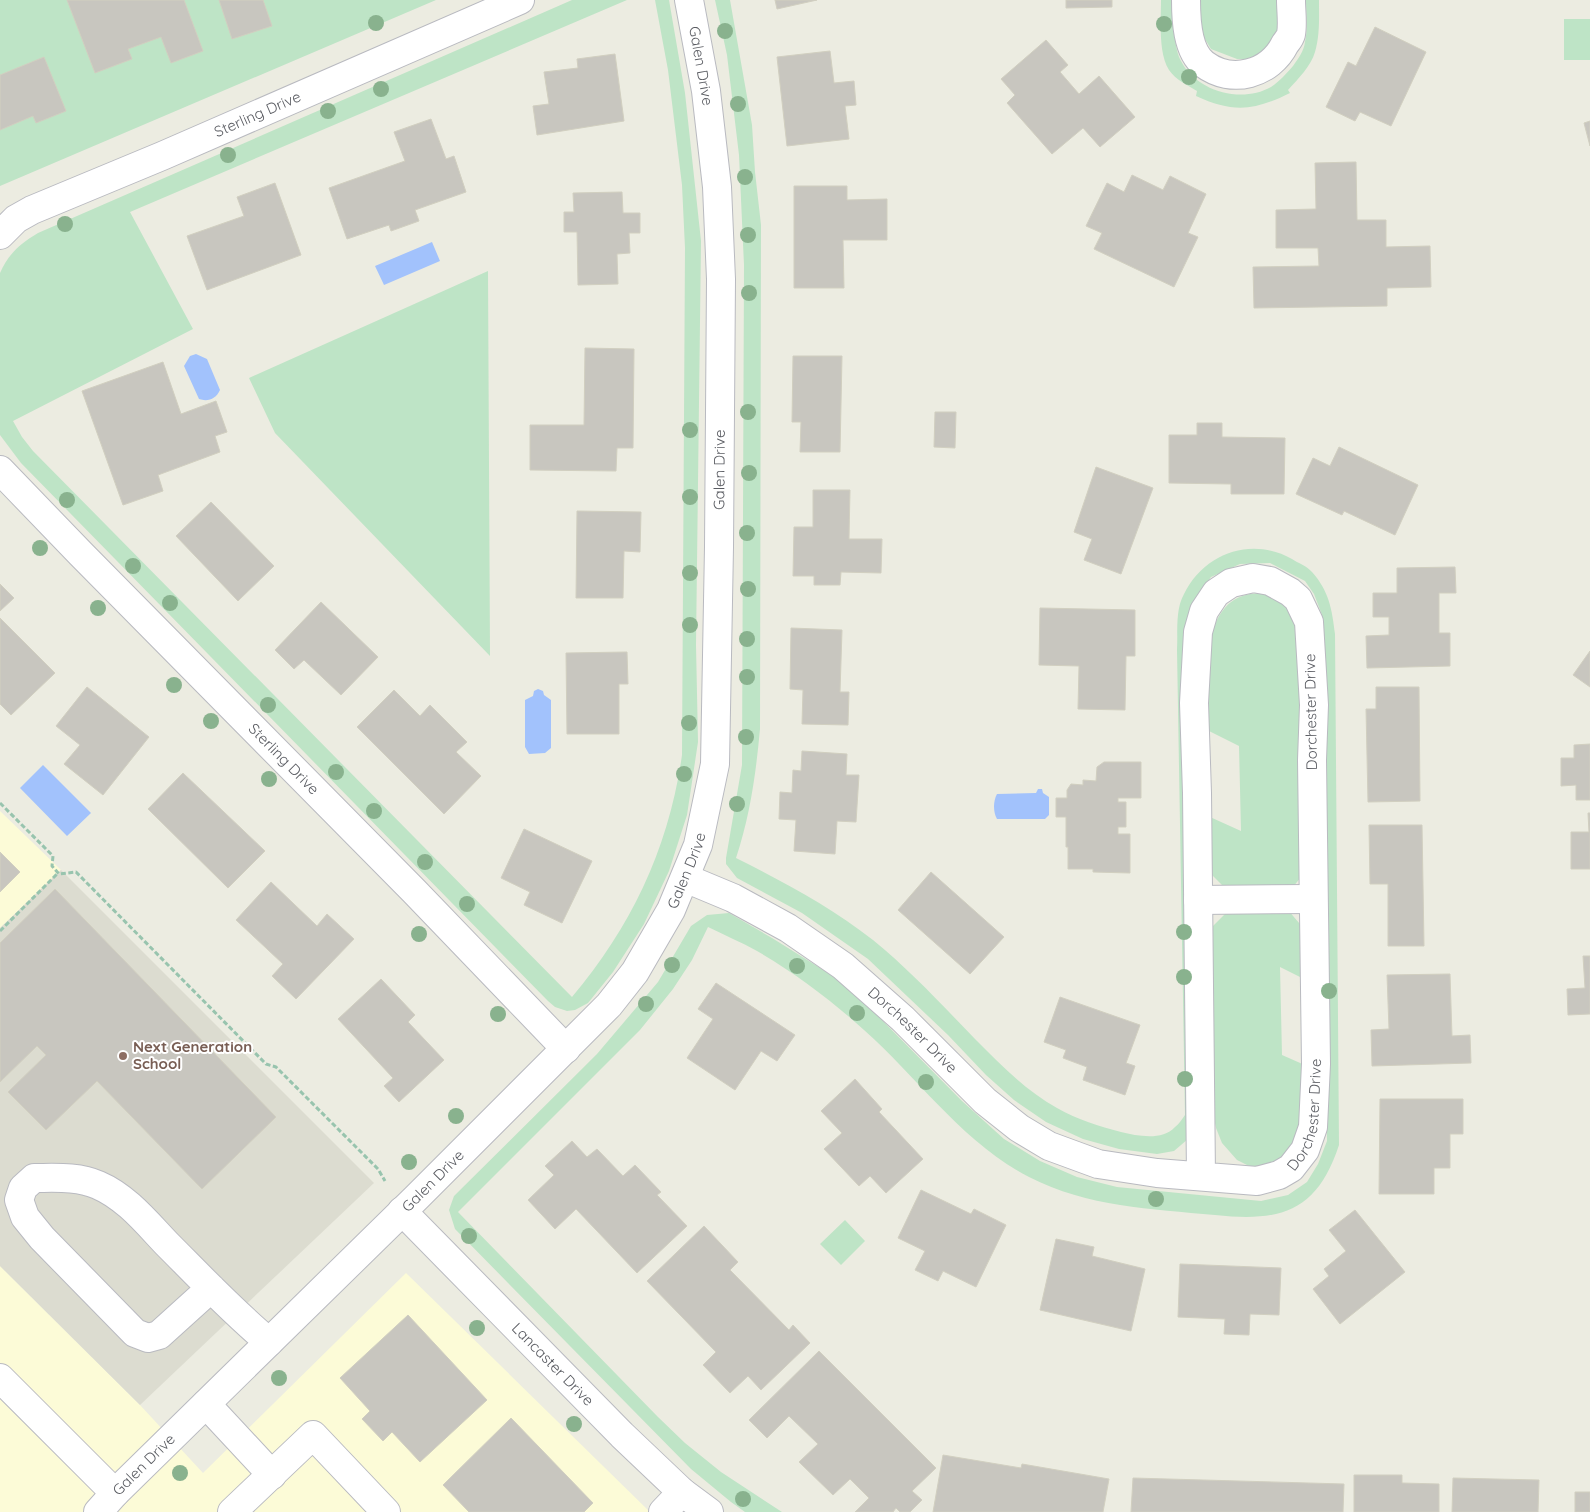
<svg xmlns="http://www.w3.org/2000/svg" width="1590" height="1512" viewBox="0 0 1590 1512" font-family="Quicksand,sans-serif">
  <rect width="100%" height="100%" fill="#ecece1"/>
  <path fill="#fcfbd7" d="M0 811 61 870 0 928Z
    M0 1266 140 1405 203 1473 406 1273 650 1512H0Z"/>
  <path fill="#dcdcd0" d="M61 870 374 1183 140 1405 0 1266V928Z"/>
  <path fill="#bee4c6" d="M0 0H436L0 186Z
    M572 0H627L130 212 193 329 13 421 22 437 33 451 572 997C632 926 669 847 682 755L685 248 682 185 668 70 655 0H669L685 93 701 241 696 645 698 742 687 815 669 871 644 924 613 972 588 1003 575 1010 567 1011 555 1007 548 1001 21 463 0 435V273C9 253 20 244 38 233Z
    M715 0H730L752 125 755 172 761 225 760 729C756 773 750 816 736 858 784 882 831 907 873 940 910 970 943 1006 976 1040 1001 1065 1026 1091 1057 1108 1078 1120 1099 1126 1121 1132 1138 1136 1162 1141 1175 1127 1179 1124 1182 1119 1185 1115L1177 650C1178 632 1175 610 1184 594 1204 553 1252 536 1292 559 1298 563 1307 566 1312 572 1329 591 1332 609 1335 634L1339 1145C1317 1212 1281 1222 1215 1215 1151 1209 1088 1207 1029 1177 962 1142 919 1079 864 1030 831 1000 795 973 757 951 741 942 724 935 708 927L692 960 673 989 640 1030 458 1212 658 1417 685 1443 721 1472 782 1512H745L731 1502 691 1469 455 1229 449 1210 454 1196 597 1054 658 982 691 926 707 915 729 913 772 938 841 981 872 1010 962 1101 1004 1139 1040 1161 1077 1177 1117 1187 1261 1201 1288 1195 1307 1182 1318 1164 1327 1141 1322 615 1314 594 1305 581 1270 563 1240 564 1211 577 1196 599 1188 1139 1174 1151 1157 1154 1119 1149 1083 1139 1046 1122 1014 1100 986 1075 948 1035 868 959 802 913 737 878 726 864V858L742 765 744 265 739 155 727 55Z
    M1161 0H1173C1172 14 1174 49 1181 61 1196 91 1241 104 1271 87 1280 81 1286 74 1293 66 1298 59 1304 51 1305 42 1308 29 1306 13 1306 0H1319C1319 17 1320 35 1315 52 1311 66 1298 79 1288 90L1290 93C1254 111 1233 113 1196 96L1197 91C1187 85 1176 80 1169 70 1158 53 1161 19 1161 0Z
    M1200 0H1280L1278 35 1262 53 1248 59H1237L1211 49 1200 31Z
    M1564 19H1590V60H1564Z
    M488 271 490 656 275 433 249 378Z
    M1262 593C1283 600 1289 608 1300 626L1305 872 1289 892 1230 893 1211 874 1210 817 1241 831 1239 746 1209 731V645C1213 624 1223 600 1246 595 1251 593 1257 594 1262 593Z
    M1230 909 1288 910 1305 930 1306 980 1280 967 1282 1055 1307 1066 1308 1118 1295 1149 1267 1167H1251L1237 1160 1222 1143 1216 1128 1212 1108 1210 929Z
    M845 1220 865 1241 841 1265 820 1244Z"/>
  <path fill="#a2c2fc" d="M432 242 440 261 384 285 375 266Z
    M196 354 207 359 220 390C216 399 208 402 199 399L184 366 190 356Z
    M538 689 543 691 544 695 551 700V748L545 753 529 754 525 747V700L533 696 534 691Z
    M43 765 91 813 67 836 20 788Z
    M1038 789H1042L1043 793 1049 797V815L1045 819H997C993 812 993 801 997 794L1036 793Z"/>
  <path fill="#c8c6bf" stroke="#d1cfc0" d="M67 0H184L203 51 171 63 161 37 128 49 132 59 95 73Z
    M219 0H263L272 26 232 39Z
    M775 0H817L777 9Z
    M1066 0H1112V7L1066 8Z
    M1375 27 1426 52 1391 126 1360 112 1355 121 1326 107 1348 62 1356 66Z
    M1046 40 1068 65 1060 72 1079 94 1099 76 1135 117 1100 147 1083 128 1052 154 1007 103 1015 95 1001 79Z
    M830 51 834 83 854 81 856 105 845 106 849 139 787 146 777 57Z
    M615 54 624 121 537 135 533 106 549 104 544 72 578 68 577 59Z
    M44 57 66 111 36 123 33 116 0 130V75Z
    M431 119 446 159 454 156 466 192 415 210 419 221 391 231 389 225 347 239 329 188 405 161 394 132Z
    M1590 121V146L1584 123Z
    M1356 162 1357 220H1386V247L1430 246 1431 287 1387 288V306L1254 308 1253 267 1319 266 1318 248H1276V210L1316 209 1315 163Z
    M1132 175 1163 190 1170 176 1206 194 1188 233 1198 237 1174 287 1094 249 1102 233 1086 226 1107 183 1124 192Z
    M275 183 301 255 207 290 187 236 244 216 237 197Z
    M794 186H847V200L887 199V240H843L844 288H794Z
    M622 192 623 213H640V233H629L630 253 617 254 618 284 578 285 577 232H564V212H574L573 193Z
    M585 348 634 349 633 448H617L616 471 530 470V425H584Z
    M793 356H842L840 452H800L801 422H792Z
    M163 362 181 414 216 401 227 432 215 436 220 452 158 475 163 491 123 505 82 391Z
    M935 412H956L955 448 934 447Z
    M1197 423H1222V437L1285 438 1284 494H1231V484L1169 483V435H1197Z
    M1339 447 1418 485 1395 535 1344 511 1342 515 1296 494 1313 458 1330 466Z
    M1096 467 1153 488 1121 574 1084 560 1092 539 1074 532Z
    M813 490H850L849 539H882L881 573 841 572 840 585H814V576H793L794 527H813Z
    M211 502 274 566 238 601 176 536Z
    M577 511 641 512 640 552 624 551 623 598H576Z
    M1455 567 1456 593H1439V633H1450V666L1367 668 1366 636 1389 635V617H1373V593H1397V568Z
    M0 584 14 598 0 611Z
    M321 602 378 657 341 695 304 660 294 669 275 650Z
    M1040 608 1135 610V656H1126L1125 710 1078 709 1079 666 1039 665Z
    M0 618 55 673 11 715 0 704Z
    M791 628 842 630 840 692H849L848 725 802 724 803 690 790 689Z
    M1590 651V687L1573 675Z
    M627 652 628 684H619V734H567L566 653Z
    M87 687 149 737 103 795 64 764 80 745 56 726Z
    M1376 687H1419L1420 801 1368 802 1366 709H1376Z
    M394 690 420 716 430 705 467 742 456 752 481 776 444 814 357 727Z
    M1590 744V800H1576V785L1561 786V758H1574V745Z
    M802 751 847 754 846 775H859L856 822 837 821 835 854 794 851 796 820 779 819 780 792 792 793 793 770 801 771Z
    M1104 762H1141V798H1118V802H1126V827H1118V834H1130V873L1093 872V869H1068V847H1066V817H1056V798H1067V790L1071 784 1083 785V780L1096 781 1097 767Z
    M183 773 265 851 228 888 148 809Z
    M1588 813H1590V869H1571V832H1589Z
    M1369 825H1422L1424 946H1388V884H1370Z
    M524 829 592 861 562 923 524 905 530 892 501 878Z
    M0 852 20 872 0 892Z
    M931 872 1004 937 970 974 898 910Z
    M271 882 317 926 327 914 354 939 296 999 272 976 283 964 236 920Z
    M55 889 276 1117 202 1189 97 1081 46 1130 8 1092 46 1055 37 1046 0 1082V943Z
    M1583 956H1590V1014L1568 1015 1567 989 1585 988Z
    M1450 974 1452 1036 1470 1035 1471 1063 1372 1066 1371 1030 1389 1029 1387 975Z
    M381 979 415 1015 408 1022 444 1060 399 1102 384 1086 393 1078 338 1019Z
    M716 983 795 1035 777 1061 761 1051 735 1090 687 1058 713 1019 698 1009Z
    M1060 997 1140 1025 1126 1063 1135 1066 1125 1095 1083 1080 1087 1067 1063 1058 1066 1050 1044 1042Z
    M855 1079 882 1109 879 1112 923 1159 886 1193 870 1176 859 1186 824 1149 842 1133 821 1111Z
    M1380 1099H1463V1134H1450V1168H1434V1194H1379Z
    M572 1141 587 1157 597 1149 623 1176 635 1165 661 1192 657 1195 687 1226 637 1273 576 1209 555 1229 528 1200 554 1175 545 1166Z
    M921 1190 971 1214 974 1209 1006 1225 976 1287 943 1271 938 1281 915 1270 925 1251 898 1238Z
    M1355 1210 1405 1272 1340 1324 1313 1289 1329 1276 1324 1269 1346 1251 1329 1230Z
    M704 1226 738 1262 730 1270 789 1330 793 1325 810 1343 761 1390 748 1376 730 1393 703 1365 716 1352 647 1281Z
    M1056 1239 1094 1247 1092 1256 1145 1269 1131 1331 1040 1310Z
    M1180 1264 1281 1268 1279 1315 1250 1314 1249 1335 1224 1334 1225 1319 1178 1317Z
    M408 1315 487 1400 420 1462 392 1432 383 1441 362 1419 370 1411 340 1378Z
    M819 1351 936 1468 912 1491 922 1500 910 1512H900L896 1508 893 1512H855L869 1498 850 1479 833 1495 799 1462 818 1444 789 1416 767 1438 749 1420Z
    M511 1418 593 1503 584 1512H469L443 1485Z
    M943 1455 1021 1468 1022 1464 1109 1479 1103 1512H933Z
    M1354 1475H1402V1483L1439 1484V1512H1354Z
    M1133 1478 1344 1484 1343 1512H1131Z
    M1453 1478 1539 1480 1538 1512H1452Z
    M1575 1492H1590V1512H1575Z"/>
  <g fill="none" stroke-linecap="round" stroke-linejoin="round">
    <defs>
      <g id="minor">
        <path d="M1186 0C1186 19 1187 51 1204 64 1232 85 1270 74 1285 44 1287 41 1290 38 1291 34 1293 24 1291 11 1291 0"/>
        <path id="s1" d="M0 235 16 219 32 210 162 156 520 0"/>
        <path id="s2" d="M0 470 81 554 414 891 566 1049"/>
        <path id="s3" d="M685 878 733 898 788 928 843 966 903 1019 985 1101 1019 1128 1049 1146 1098 1164 1157 1173 1257 1181 1279 1175 1291 1168 1305 1150 1313 1127 1316 1064 1312 760 1314 705 1309 622 1298 599 1290 592 1270 581 1253 578 1231 583 1216 593 1204 611 1198 632 1194 703 1197 793 1201 1176"/>
        <path d="M1198 900 1313 899"/>
        <path id="s4" d="M402 1211 622 1435 682 1492 709 1512"/>
        <path d="M211 1288 159 1335 148 1338 135 1333 42 1238 25 1217 19 1200 23 1188 34 1178C54 1178 78 1176 98 1185 126 1197 146 1222 167 1244 200 1277 233 1312 269 1342"/>
        <path d="M0 1378 115 1493"/>
        <path d="M206 1404 272 1475"/>
        <path id="s5" d="M98 1512 115 1493 416 1198 609 1005 635 972 671 910 698 845 715 764 719 547 721 279 717 187 706 91 689 0"/>
        <path d="M232 1512 313 1435 386 1512"/>
        <path d="M663 1512 682 1492"/>
      </g>
    </defs>
    <use href="#minor" stroke="#b9bac0" stroke-width="30"/>
    <path stroke="#98c4ae" stroke-width="3" stroke-dasharray="5 2.5" stroke-linecap="butt" d="M0 803 53 856 52 866 59 874 76 872 266 1064 276 1067 378 1169 385 1181
      M0 931 58 873"/>
    <use href="#minor" stroke="#fff" stroke-width="28"/>
  </g>
  <g fill="#89b28e">
    <circle cx="376" cy="23" r="8"/>
    <circle cx="1164" cy="24" r="8"/>
    <circle cx="725" cy="31" r="8"/>
    <circle cx="1189" cy="77" r="8"/>
    <circle cx="381" cy="89" r="8"/>
    <circle cx="738" cy="104" r="8"/>
    <circle cx="328" cy="111" r="8"/>
    <circle cx="228" cy="155" r="8"/>
    <circle cx="745" cy="177" r="8"/>
    <circle cx="65" cy="224" r="8"/>
    <circle cx="748" cy="235" r="8"/>
    <circle cx="749" cy="293" r="8"/>
    <circle cx="748" cy="412" r="8"/>
    <circle cx="690" cy="430" r="8"/>
    <circle cx="749" cy="473" r="8"/>
    <circle cx="690" cy="497" r="8"/>
    <circle cx="67" cy="500" r="8"/>
    <circle cx="747" cy="533" r="8"/>
    <circle cx="40" cy="548" r="8"/>
    <circle cx="133" cy="566" r="8"/>
    <circle cx="690" cy="573" r="8"/>
    <circle cx="748" cy="589" r="8"/>
    <circle cx="170" cy="603" r="8"/>
    <circle cx="98" cy="608" r="8"/>
    <circle cx="690" cy="625" r="8"/>
    <circle cx="747" cy="639" r="8"/>
    <circle cx="747" cy="677" r="8"/>
    <circle cx="174" cy="685" r="8"/>
    <circle cx="268" cy="705" r="8"/>
    <circle cx="211" cy="721" r="8"/>
    <circle cx="689" cy="723" r="8"/>
    <circle cx="746" cy="737" r="8"/>
    <circle cx="336" cy="772" r="8"/>
    <circle cx="684" cy="774" r="8"/>
    <circle cx="269" cy="779" r="8"/>
    <circle cx="737" cy="804" r="8"/>
    <circle cx="374" cy="811" r="8"/>
    <circle cx="425" cy="862" r="8"/>
    <circle cx="467" cy="904" r="8"/>
    <circle cx="1184" cy="932" r="8"/>
    <circle cx="419" cy="934" r="8"/>
    <circle cx="672" cy="965" r="8"/>
    <circle cx="797" cy="966" r="8"/>
    <circle cx="1184" cy="977" r="8"/>
    <circle cx="1329" cy="991" r="8"/>
    <circle cx="646" cy="1004" r="8"/>
    <circle cx="857" cy="1013" r="8"/>
    <circle cx="498" cy="1014" r="8"/>
    <circle cx="1185" cy="1079" r="8"/>
    <circle cx="926" cy="1082" r="8"/>
    <circle cx="456" cy="1116" r="8"/>
    <circle cx="409" cy="1162" r="8"/>
    <circle cx="1156" cy="1199" r="8"/>
    <circle cx="469" cy="1236" r="8"/>
    <circle cx="477" cy="1328" r="8"/>
    <circle cx="279" cy="1378" r="8"/>
    <circle cx="574" cy="1424" r="8"/>
    <circle cx="180" cy="1473" r="8"/>
    <circle cx="743" cy="1499" r="8"/>
  </g>
  <circle fill="#8d6e63" stroke="#fff" stroke-width="2" cx="123" cy="1056" r="5"/>
  <g text-anchor="middle" stroke-width="4" stroke-linejoin="round" paint-order="stroke">
    <g font-size="15" fill="#5a5c62" stroke="#fff">
      <text transform="translate(701 66) rotate(80)" y="5">Galen Drive</text>
      <text dy="5" stroke="none"><textPath href="#s1" startOffset="286">Sterling Drive</textPath></text>
      <text dy="5" stroke="none"><textPath href="#s5" startOffset="1281">Galen Drive</textPath></text>
      <text transform="translate(1311 712) rotate(-91)" y="5">Dorchester Drive</text>
      <text dy="5" stroke="none"><textPath href="#s2" startOffset="405">Sterling Drive</textPath></text>
      <text dy="5" stroke="none"><textPath href="#s5" startOffset="876">Galen Drive</textPath></text>
      <text dy="5" stroke="none"><textPath href="#s3" startOffset="276">Dorchester Drive</textPath></text>
      <text dy="5" stroke="none"><textPath href="#s3" startOffset="762">Dorchester Drive</textPath></text>
      <text dy="5" stroke="none"><textPath href="#s5" startOffset="471">Galen Drive</textPath></text>
      <text dy="5" stroke="none"><textPath href="#s4" startOffset="215">Lancaster Drive</textPath></text>
      <text dy="5" stroke="none"><textPath href="#s5" startOffset="66">Galen Drive</textPath></text>
    </g>
    <g font-size="15" font-weight="bold" fill="#785e54" stroke="#fff" text-anchor="start">
      <text x="133" y="1052">Next Generation<tspan x="133" dy="17">School</tspan></text>
    </g>
  </g>
</svg>
